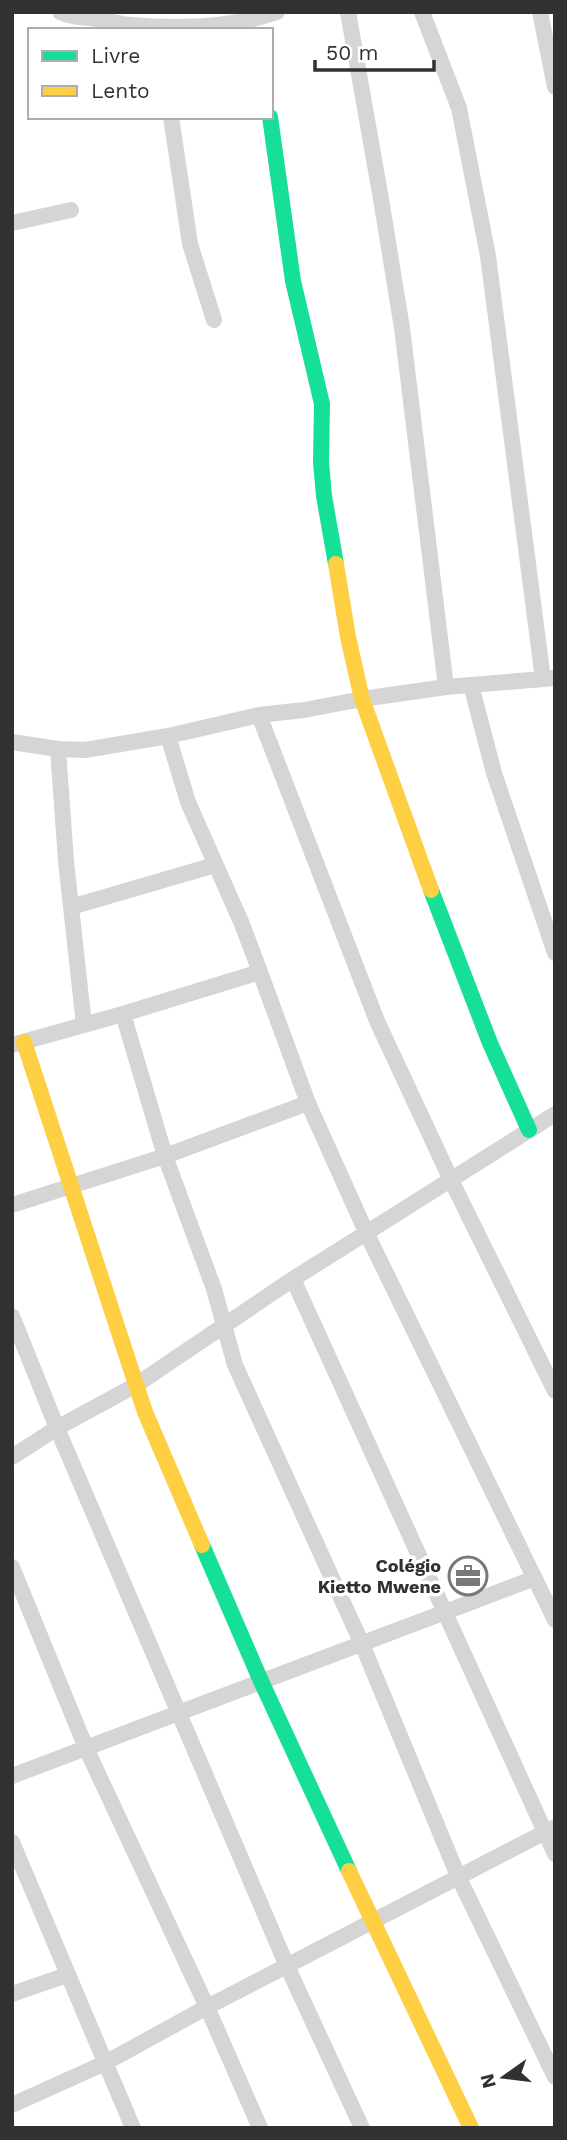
<svg xmlns="http://www.w3.org/2000/svg" width="567" height="2140" viewBox="0 0 567 2140" font-family="'Work Sans',sans-serif">
  <rect width="100%" height="100%" fill="#fff"/>
  <g fill="none" stroke-linecap="round" stroke-linejoin="round">
    <path stroke="#d5d5d5" stroke-width="16" d="M60 12C72 18 84 17 97 19 108 20 119 24 130 25 177 29 231 28 277 12
      M348 12 381 199 402 328 446 687
      M422 12 459 108 488 256 543 679
      M540 12 555 87
      M171 117 190 244 214 320
      M12 223 71 210
      M471 685 494 773 555 953
      M259 715 377 1021 451 1180 555 1391
      M168 736 188 802 242 924 260 972
      M12 742 58 749 85 750 168 736 259 715 304 710 362 699 446 687 555 678
      M58 749 66 861 84 1025
      M71 907 215 865
      M123 1014 165 1156 214 1289 235 1365 362 1644 458 1876 555 2077
      M12 1045 123 1014 260 972 308 1103 366 1232 555 1620
      M12 1205 165 1156 308 1103
      M293 1279 555 1854
      M12 1316 57 1428 287 1966 362 2128
      M12 1457 57 1428 136 1385 293 1279 555 1114
      M12 1567 86 1748 207 2007 260 2128
      M12 1776 535 1578
      M12 1842 133 2128
      M12 1994 67 1975
      M12 2105 105 2063 207 2007 555 1827"/>
    <path stroke="#16e098" stroke-width="16" d="M270 117 293 281 322 404 321 462 324 496 336 564
      M431 890 490 1043 529 1130
      M202 1545 261 1681 349 1871"/>
    <path stroke="#ffcf43" stroke-width="16" d="M336 564 348 637 362 699 431 890
      M24 1042 145 1412 202 1545
      M349 1871 471 2128"/>
  </g>
  <defs>
    <symbol id="office-ring" viewBox="-11 -11 22 22"><circle r="9.5" fill="#fff" stroke="#797979" stroke-width="1.5"/><path d="M-6-3h4V-5.5h4V-3h4V5H-6ZM-1-4.5V-3h2v-1.5ZM-6 0V1H6V0Z" fill="#797979"/></symbol>
  </defs>
  <g fill-rule="evenodd">
    <use href="#office-ring" x="446" y="1554" width="44" height="44"/>
  </g>
  <g text-anchor="middle" stroke-width="7" stroke-linejoin="round" paint-order="stroke">
    <g font-size="18" font-weight="bold" fill="#313131" stroke="#fff" text-anchor="end">
      <text x="441" y="1572">Colégio<tspan x="441" dy="21">Kietto Mwene</tspan></text>
    </g>
  </g>
  <rect width="567" height="2140" fill="none" stroke="#313131" stroke-width="28"/>
  <rect x="28" y="28" width="245" height="91" fill="#ffffff" stroke="#adadad" stroke-width="2"/>
  <rect x="42" y="51" width="35" height="10" fill="#16e098" stroke="#adadad" stroke-width="2"/>
  <text x="91" y="63" font-size="21" fill="#313131">Livre</text>
  <rect x="42" y="86" width="35" height="10" fill="#ffcf43" stroke="#adadad" stroke-width="2"/>
  <text x="91" y="98" font-size="21" fill="#313131">Lento</text>
  <g transform="translate(504 2077) rotate(256)" stroke="#ffffff" stroke-width="5" paint-order="stroke">
  <path d="M0-5L12 26L0 18L-12 26Z" fill="#313131"/>
  <text y="-10" font-size="19" font-weight="bold" text-anchor="middle" fill="#313131">N</text>
  </g>
  <path d="M315 60v10h119v-10" fill="none" stroke="#313131" stroke-width="3.5"/>
  <text x="326" y="60" font-size="21" fill="#313131" stroke="#ffffff" stroke-width="5" paint-order="stroke">50 m</text>
</svg>
